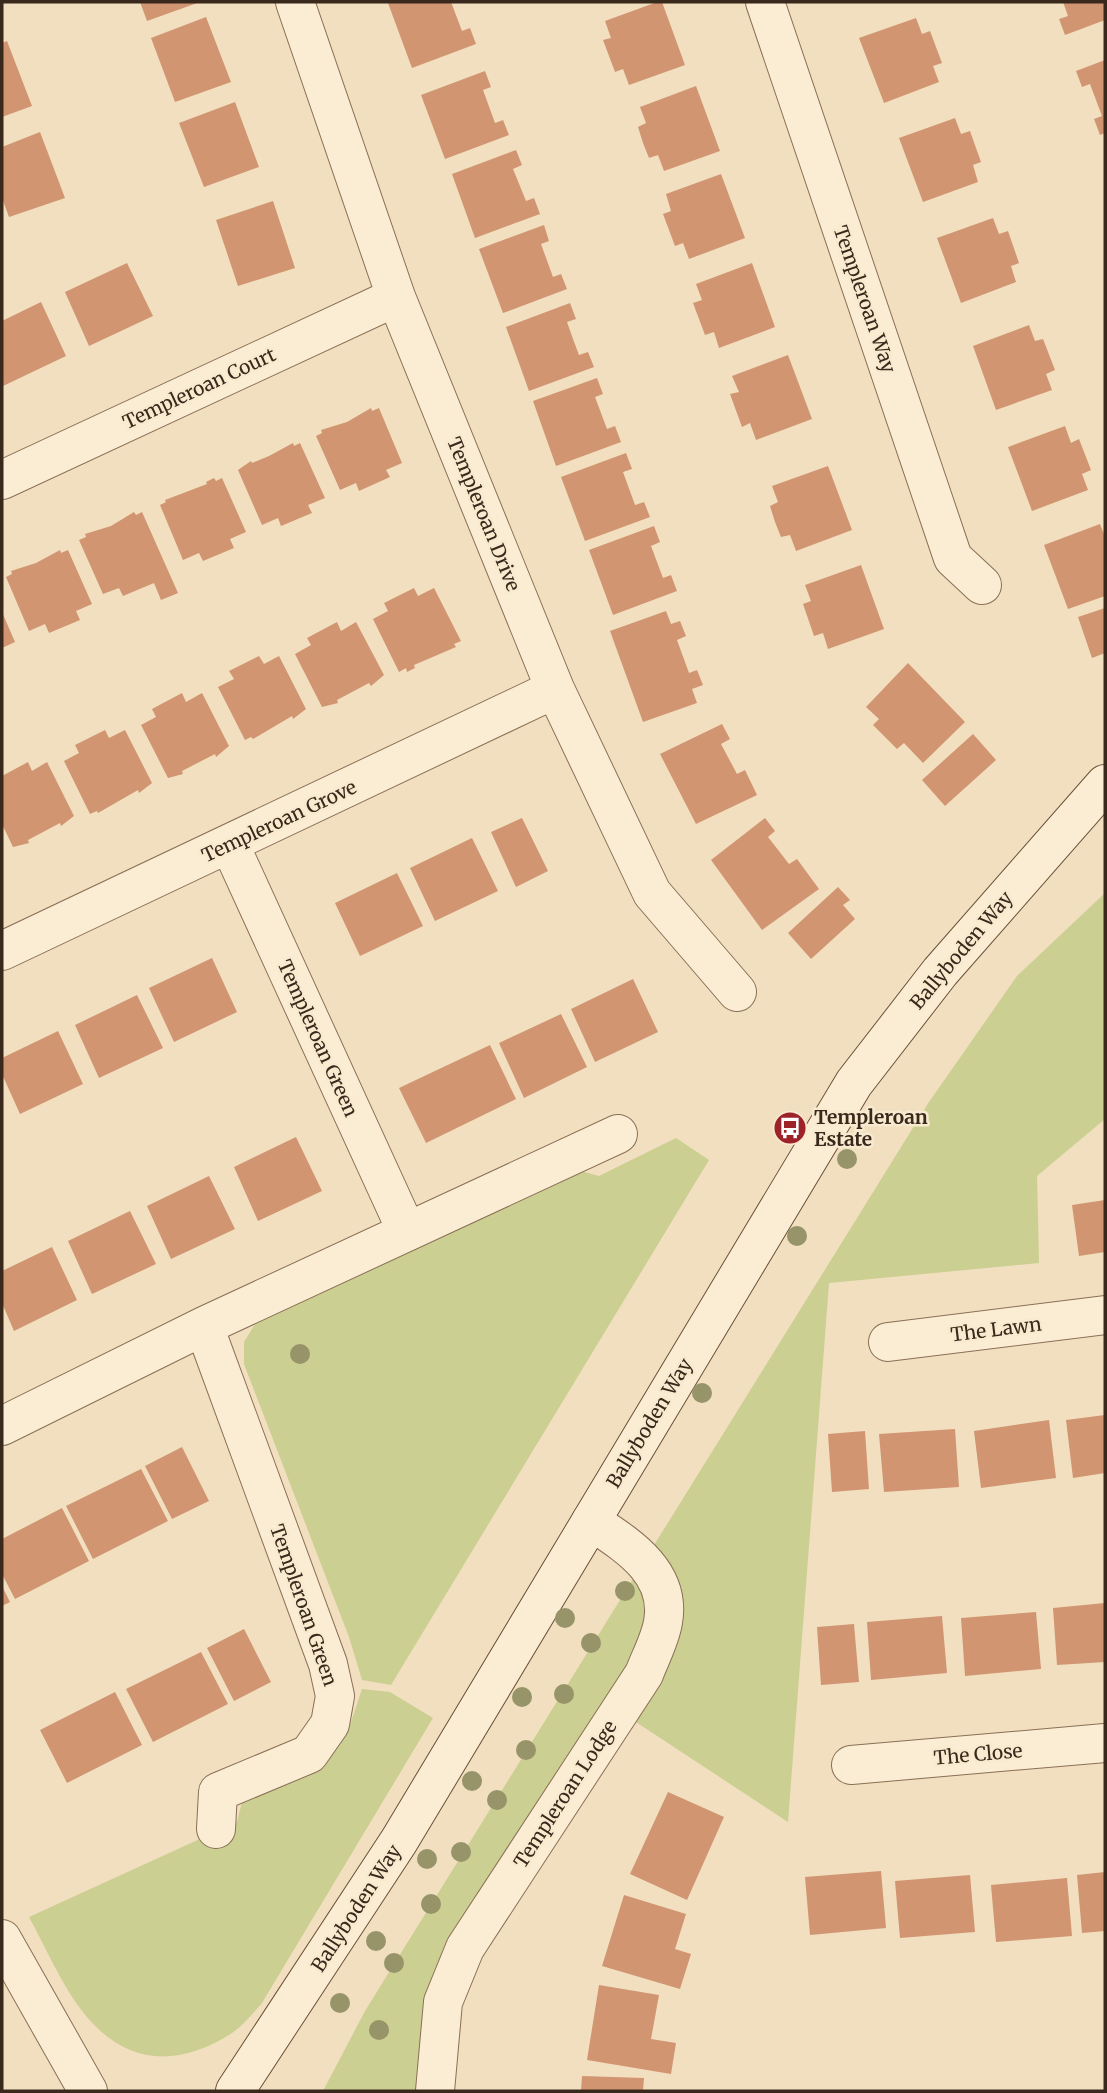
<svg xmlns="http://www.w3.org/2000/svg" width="1107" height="2093" viewBox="0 0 1107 2093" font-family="Merriweather,serif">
  <rect width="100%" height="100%" fill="#f1dfbf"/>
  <path fill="#cbcf92" d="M1105 893V1119L1037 1176 1039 1263 829 1283 788 1822 610 1705 503 1871 426 2091H323L365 2011 929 1102 1017 976Z
    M676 1138 709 1160 391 1685 362 1680 349 1637 244 1364V1342L257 1321 581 1171 599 1176Z
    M362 1689 390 1692 433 1718 262 2003C253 2013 243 2026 232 2033 176 2069 124 2065 82 2011 61 1984 46 1948 29 1917L237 1822 242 1802 332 1751 348 1731Z"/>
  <path fill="#d19572" d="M140 2H200L147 21Z
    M393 2H451L462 31 470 28 476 44 412 68 388 3Z
    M657 2H662L685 65 629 85 623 69 615 72 603 40 611 38 605 21Z
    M1063 2H1105V20L1065 35 1059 19 1068 16Z
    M206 17 231 82 175 102 151 38Z
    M916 18 922 34 930 31 942 63 933 66 939 82 884 103 859 38Z
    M7 41 32 106 2 117V43Z
    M1105 60V133L1100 135 1094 119 1102 116 1090 84 1082 87 1076 71Z
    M485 71 491 87 483 90 495 123 503 120 509 135 445 159 421 95Z
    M696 86 720 151 664 171 658 155 649 158 643 143 638 127 646 123 640 107Z
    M235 102 259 167 204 187 179 123Z
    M955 118 961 134 970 131 981 162 973 165 978 182 923 202 899 138Z
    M40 132 65 198 9 217 2 198V147Z
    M516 150 522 165 513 169 526 201 534 198 540 214 475 238 452 174Z
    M721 174 745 238 689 259 683 243 675 246 663 214 671 211 666 194Z
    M273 201 295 268 238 286 216 220Z
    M993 218 999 234 1008 231 1019 263 1011 266 1016 282 961 303 937 238Z
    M544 225 549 241 541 244 553 277 561 274 567 289 503 313 479 249Z
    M127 263 153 316 89 346 65 292Z
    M752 263 775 327 719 348 714 332 705 335 693 303 702 300 696 284Z
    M41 302 66 356 3 386 2 321Z
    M570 303 576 319 567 322 573 339 579 355 588 352 594 367 529 391 506 327Z
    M1029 325 1035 341 1043 339 1055 370 1046 374 1052 390 996 410 973 346Z
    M788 355 812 419 756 440 750 423 742 427 730 394 739 392 732 376Z
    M597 378 603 394 595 397 607 429 615 426 621 442 556 466 533 401Z
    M371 408 372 411 379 408 402 463 386 470 390 477 359 491 356 483 340 490 316 436 322 433 321 430 347 422Z
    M1065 426 1071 443 1079 439 1091 470 1082 474 1088 490 1032 511 1008 447Z
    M293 443 294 446 300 443 325 498 308 505 312 513 281 526 278 518 262 525 238 470 251 461 252 463 269 456Z
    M626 453 632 469 623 472 635 505 644 502 650 517 585 541 561 477Z
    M828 466 852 530 796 551 790 535 781 537 775 522 770 506 778 502 772 486Z
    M214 478 216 481 222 478 246 532 230 539 234 548 203 561 199 553 183 560 160 505 166 502 165 500 207 484 206 482Z
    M134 512 136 515 142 512 178 593 161 600 154 583 123 596 119 588 103 594 79 540 86 537 85 534 111 526Z
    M1100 524 1105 537V596L1068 609 1044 545Z
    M654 526 660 542 651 546 663 578 671 575 677 591 613 615 589 550Z
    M60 550 61 553 68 550 92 604 76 611 80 620 49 633 45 624 29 631 6 577 12 574 11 571 36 563Z
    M861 565 884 629 828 649 823 633 814 636 803 604 811 601 805 585Z
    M414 588 418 596 434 588 461 641 454 644 456 647 414 665 415 668 407 672 406 668 399 672 373 619 388 611 384 603Z
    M1105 608V653L1092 658 1078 617Z
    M666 611 671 624 680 621 686 636 677 640 689 673 697 670 703 685 692 689 697 703 643 722 610 631Z
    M2 612 15 642 2 648Z
    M337 622 341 631 356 622 384 675 371 686 369 683 337 700 338 703 322 707 295 654 311 645 307 638Z
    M259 656 264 664 279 656 306 709 293 719 292 716 253 739 251 737 245 740 218 687 234 679 229 671Z
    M908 663 965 722 923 763 904 743 897 749 873 725 879 719 866 707Z
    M182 693 186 702 202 693 229 746 216 757 215 754 182 771 183 774 168 778 141 725 156 717 152 709Z
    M722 724 730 739 721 744 737 774 745 770 757 795 696 824 660 754Z
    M105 730 109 738 125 730 152 783 139 793 138 790 98 813 97 811 90 814 64 761 79 753 75 745Z
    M973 734 996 760 945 806 922 780Z
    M28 762 32 771 47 762 74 816 61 826 60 823 28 840 29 843 13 847 2 824V776Z
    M522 818 548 871 516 887 491 832Z
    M765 818 775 831 768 837 789 864 797 859 819 889 762 930 711 860Z
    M472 838 498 891 435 921 410 868Z
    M397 873 423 926 360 956 335 903Z
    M838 887 850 900 843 905 855 919 811 959 788 933Z
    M212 958 237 1012 174 1042 149 988Z
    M633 979 658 1032 595 1062 571 1009Z
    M137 995 163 1048 99 1078 75 1025Z
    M561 1014 587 1067 524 1098 499 1043Z
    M58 1031 83 1084 20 1114 2 1074V1058Z
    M490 1045 516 1099 426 1143 399 1088Z
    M296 1137 322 1191 258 1221 234 1167Z
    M209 1176 235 1229 171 1259 147 1206Z
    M1105 1200V1252L1079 1256 1072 1205Z
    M130 1211 156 1264 92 1294 68 1241Z
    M52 1247 77 1300 14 1331 2 1303V1271Z
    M1105 1415V1473L1073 1478 1066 1420Z
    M1049 1420 1056 1478 981 1488 974 1431Z
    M955 1429 959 1487 884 1492 879 1434Z
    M865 1431 869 1489 832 1492 828 1434Z
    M182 1447 209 1501 172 1519 145 1466Z
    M141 1469 168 1521 93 1559 66 1506Z
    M62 1508 89 1561 15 1599 2 1574V1539Z
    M2 1586 10 1602 2 1606Z
    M1105 1603V1662L1057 1665 1053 1608Z
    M1036 1612 1041 1669 965 1676 961 1618Z
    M942 1616 947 1673 871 1680 867 1622Z
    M854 1624 859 1682 821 1685 817 1627Z
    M244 1629 271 1682 234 1701 207 1648Z
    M201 1652 228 1704 153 1742 126 1689Z
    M115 1692 142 1745 67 1783 40 1730Z
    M668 1792 724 1817 687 1900 630 1874Z
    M881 1871 886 1928 810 1935 805 1877Z
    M1105 1872V1931L1082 1933 1077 1875Z
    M970 1875 975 1932 900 1938 895 1881Z
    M1067 1878 1072 1936 996 1942 991 1885Z
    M624 1895 686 1914 675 1949 691 1954 680 1989 602 1966Z
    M599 1985 659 1995 651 2039 676 2043 671 2074 587 2060Z
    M582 2076 644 2078 643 2091H581Z"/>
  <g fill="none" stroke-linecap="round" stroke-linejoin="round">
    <defs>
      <path id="minor" d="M295 2 396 297 555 689 652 893 737 992
        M765 2 953 558 982 585
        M2 480 396 297
        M230 845 407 1232
        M2 951 555 689
        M204 1326 328 1664 335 1696 330 1724 309 1754 218 1792 216 1829
        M888 1342 1105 1315
        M2 1426 204 1326 618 1134
        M851 1765 1105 1743
        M435 2091 443 2002 465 1948 644 1674C650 1658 660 1640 663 1622 672 1572 627 1545 591 1521"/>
      <path id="tertiary" d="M2 1939 88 2091"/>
      <path id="secondary" d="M235 2091 399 1841 854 1083 940 972 1105 784"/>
    </defs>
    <use href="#minor" stroke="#8a6f56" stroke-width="40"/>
    <use href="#tertiary" stroke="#8a6f56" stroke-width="40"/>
    <use href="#secondary" stroke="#6c5039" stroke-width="40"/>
    <use href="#minor" stroke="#fbedd3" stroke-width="38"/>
    <use href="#tertiary" stroke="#fbedd3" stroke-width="38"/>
    <use href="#secondary" stroke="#fbedd3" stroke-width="38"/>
  </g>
  <g fill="#969468">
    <circle cx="847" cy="1159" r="10"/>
    <circle cx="797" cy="1236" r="10"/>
    <circle cx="300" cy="1354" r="10"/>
    <circle cx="702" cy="1393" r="10"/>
    <circle cx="625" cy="1591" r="10"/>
    <circle cx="565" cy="1618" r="10"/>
    <circle cx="591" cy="1643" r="10"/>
    <circle cx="564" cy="1694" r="10"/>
    <circle cx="522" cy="1697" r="10"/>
    <circle cx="526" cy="1750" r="10"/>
    <circle cx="472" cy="1781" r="10"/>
    <circle cx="497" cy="1800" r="10"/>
    <circle cx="461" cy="1852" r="10"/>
    <circle cx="427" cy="1859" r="10"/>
    <circle cx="431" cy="1904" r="10"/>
    <circle cx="376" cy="1941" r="10"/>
    <circle cx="394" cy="1963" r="10"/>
    <circle cx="340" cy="2003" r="10"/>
    <circle cx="379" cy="2030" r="10"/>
  </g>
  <defs>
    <symbol id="bus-disc" viewBox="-11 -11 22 22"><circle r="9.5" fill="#9d2229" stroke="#f8eacf"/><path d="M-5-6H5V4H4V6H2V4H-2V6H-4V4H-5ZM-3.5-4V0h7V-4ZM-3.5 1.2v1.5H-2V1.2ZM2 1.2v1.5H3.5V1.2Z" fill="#fff"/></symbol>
  </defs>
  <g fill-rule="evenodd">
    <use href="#bus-disc" x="771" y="1109" width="38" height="38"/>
  </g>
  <g text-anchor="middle" stroke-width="5" stroke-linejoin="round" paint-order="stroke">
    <g font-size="19" fill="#39281c" stroke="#f8eacf">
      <text transform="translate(865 299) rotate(71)" y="7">Templeroan Way</text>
      <text transform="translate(199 388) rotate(-25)" y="7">Templeroan Court</text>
      <text transform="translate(484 514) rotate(68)" y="7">Templeroan Drive</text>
      <text transform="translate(279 821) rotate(-25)" y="7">Templeroan Grove</text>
      <text transform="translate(961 950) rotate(-50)" y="7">Ballyboden Way</text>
      <text transform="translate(318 1038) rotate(66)" y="7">Templeroan Green</text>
      <text transform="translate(996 1329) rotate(-7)" y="7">The Lawn</text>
      <text transform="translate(649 1423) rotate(-59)" y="7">Ballyboden Way</text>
      <text transform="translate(304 1605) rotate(71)" y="7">Templeroan Green</text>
      <text transform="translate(978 1754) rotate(-5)" y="7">The Close</text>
      <text transform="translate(565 1794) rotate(-57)" y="7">Templeroan Lodge</text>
      <text transform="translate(356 1908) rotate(-57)" y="7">Ballyboden Way</text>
    </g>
    <g font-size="19" font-weight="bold" fill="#39281c" stroke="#f8eacf" text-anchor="start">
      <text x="814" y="1124">Templeroan<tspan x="814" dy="22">Estate</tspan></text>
    </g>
  </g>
  <rect width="1107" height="2093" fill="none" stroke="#39281c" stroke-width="7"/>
</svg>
